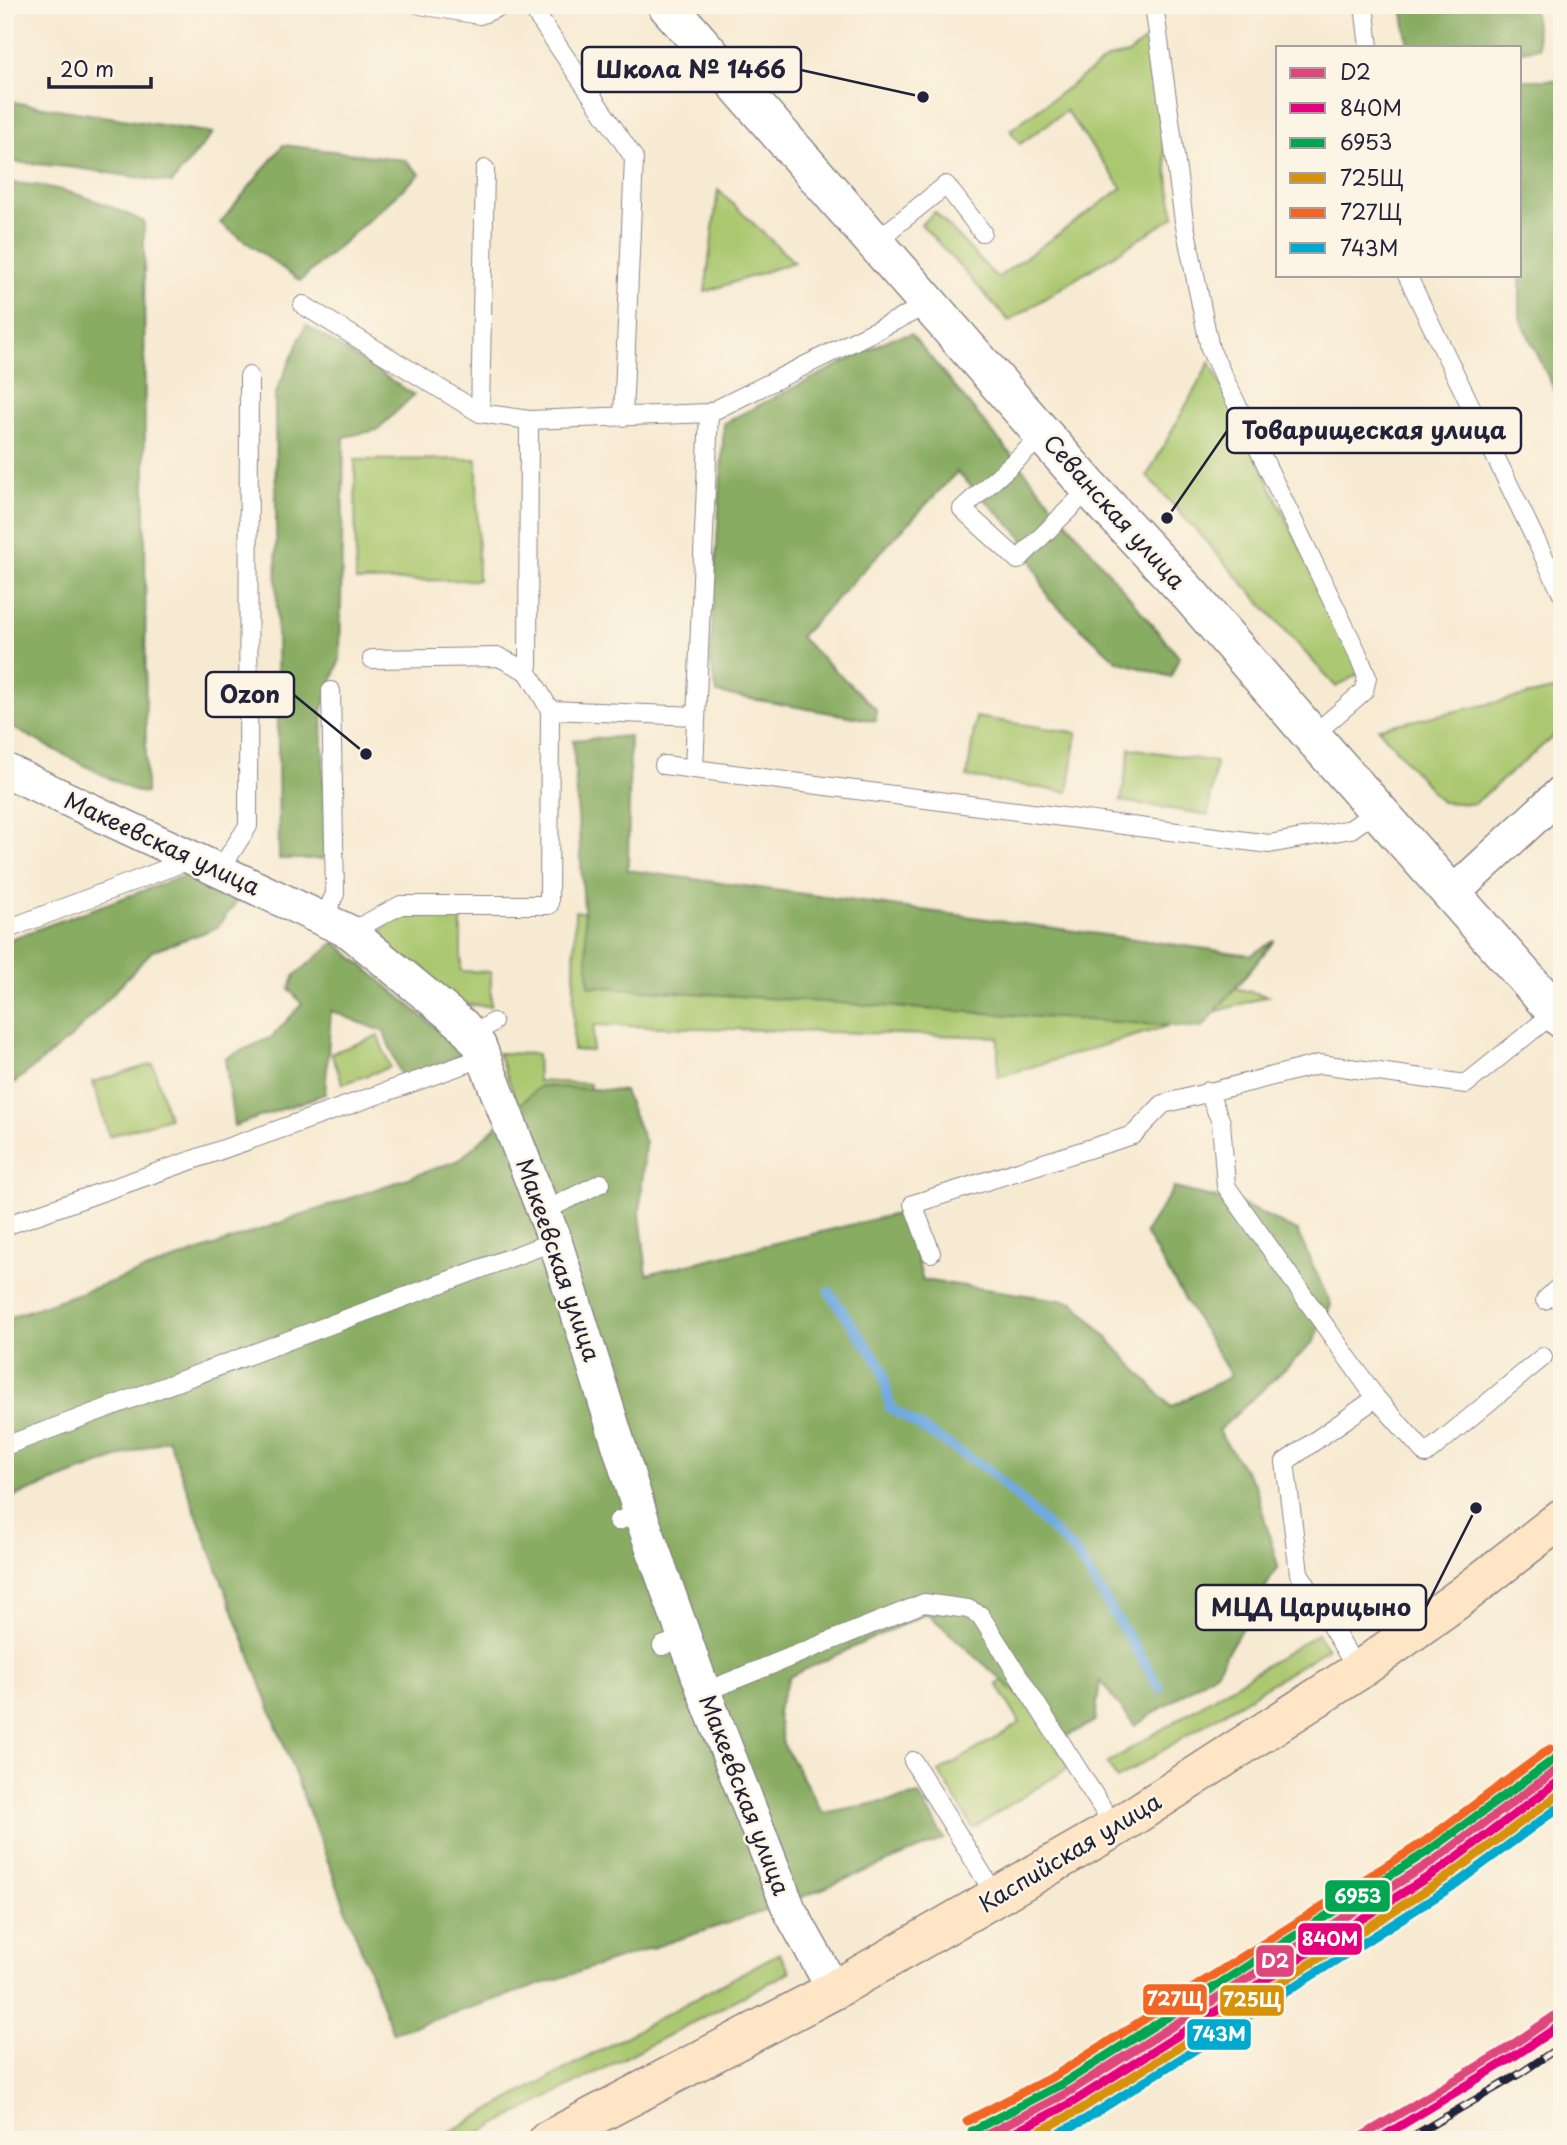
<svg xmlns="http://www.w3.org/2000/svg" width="1567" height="2145" viewBox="0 0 1567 2145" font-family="'Playpen Sans',sans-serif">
  <rect width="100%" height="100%" fill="#fcf5e5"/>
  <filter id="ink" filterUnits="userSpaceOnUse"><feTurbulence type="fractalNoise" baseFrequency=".0143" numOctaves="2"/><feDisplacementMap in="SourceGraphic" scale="14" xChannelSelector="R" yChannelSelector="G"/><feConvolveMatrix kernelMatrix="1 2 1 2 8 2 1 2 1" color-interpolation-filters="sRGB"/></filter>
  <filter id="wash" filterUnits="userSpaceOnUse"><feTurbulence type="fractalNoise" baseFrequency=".00686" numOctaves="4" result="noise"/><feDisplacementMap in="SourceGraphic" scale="28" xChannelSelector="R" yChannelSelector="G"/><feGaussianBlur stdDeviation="1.57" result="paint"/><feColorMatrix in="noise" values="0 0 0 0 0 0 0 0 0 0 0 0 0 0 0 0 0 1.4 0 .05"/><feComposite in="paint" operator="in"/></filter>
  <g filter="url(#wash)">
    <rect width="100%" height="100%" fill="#f7ead2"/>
    <path fill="#abc86f" stroke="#667555" stroke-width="2" d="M1148 38 1174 217 1009 321 921 224 935 212 997 278 1122 188 1066 111 1020 144 1010 130 1108 58 1128 54Z
      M718 190 794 262 705 292Z
      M1210 362 1361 672 1336 687 1147 476Z
      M477 459 478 580 356 581 355 460Z
      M1562 688V729L1474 804 1441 802 1378 728Z
      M976 717 1077 733 1068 792 967 777Z
      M1130 748 1216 762 1208 815 1121 801Z
      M575 911 696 929 1180 975 1268 996 998 1077V1037L594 1025 592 1051 573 1050Z
      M398 916H461V971L491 972V1006L455 1004 374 937Z
      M378 1036 390 1067 343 1084 331 1053Z
      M498 1053 537 1054 538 1081 590 1084 582 1155 544 1172Z
      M153 1064 169 1118 109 1136 93 1082Z
      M1317 1634 1327 1649 1117 1779 1107 1763Z
      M1012 1675 1070 1767 973 1828 939 1772 1020 1723 997 1684Z
      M779 1953 790 1972 466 2140H435Z"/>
    <path fill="#88ac62" stroke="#55674e" stroke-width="2" d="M1402 5H1533L1539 48 1520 51V47H1408Z
      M1520 80H1562V406L1520 318Z
      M5 101 213 133 172 183 77 168 5 161Z
      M283 145 405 160 420 174 300 281 220 223Z
      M5 183C56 183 99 200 144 222L146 793 134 791 5 724Z
      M306 325 414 395 377 430 344 437 340 659 322 711 326 859H279L275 395Z
      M911 334 1179 657 1171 677 1117 661 1049 599 1020 535 957 472 800 637 876 709V721L717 693 710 661 724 423 892 338Z
      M630 736 628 870 1251 955 1275 940 1202 1028 589 986 573 740Z
      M194 872 237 901 217 928 152 951 73 1036 5 1090V941Z
      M335 942 466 1053 402 1078 384 1032 331 1011 325 1094 234 1126 225 1058 272 1037 302 1004 289 989 295 975Z
      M540 1086 624 1091 645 1143 640 1214 647 1274 904 1212 923 1280 1074 1302 1171 1407 1231 1376 1145 1233 1174 1188 1242 1204 1297 1231 1331 1305 1313 1343 1218 1431 1255 1485 1278 1566 1216 1672 1135 1726 1100 1681 1095 1721 1065 1737 927 1613 789 1677 777 1712 783 1744 823 1813 919 1795 944 1839 783 1905 393 2033 168 1439 5 1500V1319L459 1160Z"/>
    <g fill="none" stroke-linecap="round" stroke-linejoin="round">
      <path stroke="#70aae0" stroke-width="10" d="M829 1292 882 1367 890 1408 990 1471 1077 1554 1160 1688"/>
    </g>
  </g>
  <g filter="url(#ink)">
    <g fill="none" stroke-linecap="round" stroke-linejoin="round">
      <defs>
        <path id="service" d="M420 5 480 15 504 5
          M530 5 634 158 623 417
          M1154 5 1184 221 1210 349 1357 652 1367 677 1364 691 1312 736
          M1364 5 1369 47
          M875 242 946 185 982 232
          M1407 275 1562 594
          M303 305 480 413 529 420
          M480 413 485 169
          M1044 435 962 509 1018 560 1090 488
          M372 659 499 657 528 672
          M550 710 696 716
          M664 765 1269 844 1351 829 1378 810
          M694 769 709 413
          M219 871 248 826 249 376
          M323 920 335 894 331 691
          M5 930 192 859
          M350 932 401 905H549L550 710 528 672 529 420 709 413 929 304
          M472 1036 493 1022
          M1208 1091 1221 1122 1226 1186 1376 1398
          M544 1211 601 1183
          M5 1226 485 1057
          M931 1253 913 1204 1133 1135 1163 1104 1320 1064 1466 1084 1555 1012
          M1545 1300 1562 1284
          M5 1446 555 1241
          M618 1521 640 1513
          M662 1646 684 1638
          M1358 1671 1299 1573 1285 1462 1376 1398 1426 1454 1543 1357
          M704 1692 924 1603 968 1609 980 1615 1115 1828
          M913 1761 997 1898"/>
        <path id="minor" d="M5 770 350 932 463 1025 479 1045 555 1241 640 1513 704 1692 789 1909 834 1990
          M1452 894 1562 792"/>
        <path id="tertiary" d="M667 5 1090 488 1190 595 1312 736 1562 1019"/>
        <path id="secondary" d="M548 2140 834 1990 1115 1828 1358 1671 1461 1597 1562 1518"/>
      </defs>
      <use href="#service" stroke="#8c8686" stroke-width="20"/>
      <use href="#minor" stroke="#8c8686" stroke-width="36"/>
      <use href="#tertiary" stroke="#8c8686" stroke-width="41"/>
      <use href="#secondary" stroke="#8c8686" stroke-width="41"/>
      <use href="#service" stroke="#fff" stroke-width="18"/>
      <use href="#minor" stroke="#fff" stroke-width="33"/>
      <use href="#tertiary" stroke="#fff" stroke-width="38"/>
      <use href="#secondary" stroke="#fde5c5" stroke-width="38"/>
      <defs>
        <path id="rail" d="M1406 2140 1521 2073 1562 2045"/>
      </defs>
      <use href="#rail" stroke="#22223b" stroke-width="8"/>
      <use href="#rail" stroke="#fcf5e5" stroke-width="5" stroke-dasharray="16" stroke-linecap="butt"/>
      <defs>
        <path id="rail-1" d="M977 2140 1067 2093 1436 1859 1562 1766
          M1356 2140 1505 2050 1562 2011"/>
        <path id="rail-2" d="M1000 2140 1073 2102 1442 1868 1562 1779
          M1377 2140 1510 2059 1562 2024"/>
        <path id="rail-3" d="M972 2131 1062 2084 1430 1850 1556 1758"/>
        <path id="rail-4" d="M1023 2140 1078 2111 1447 1877 1562 1792"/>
        <path id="rail-5" d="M967 2121 1056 2075 1424 1842 1550 1749"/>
        <path id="rail-6" d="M1046 2140 1084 2120 1453 1886 1562 1805"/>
      </defs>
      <use href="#rail-1" stroke="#fcf5e5" stroke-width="14"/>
      <use href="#rail-2" stroke="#fcf5e5" stroke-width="14"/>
      <use href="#rail-3" stroke="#fcf5e5" stroke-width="14"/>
      <use href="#rail-4" stroke="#fcf5e5" stroke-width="14"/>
      <use href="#rail-5" stroke="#fcf5e5" stroke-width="14"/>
      <use href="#rail-6" stroke="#fcf5e5" stroke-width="14"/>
      <use href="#rail-1" stroke="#df477c" stroke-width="9"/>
      <use href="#rail-2" stroke="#e5007d" stroke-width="9"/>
      <use href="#rail-3" stroke="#00a651" stroke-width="9"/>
      <use href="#rail-4" stroke="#d79209" stroke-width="9"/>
      <use href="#rail-5" stroke="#f26522" stroke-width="9"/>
      <use href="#rail-6" stroke="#00a9ce" stroke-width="9"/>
    </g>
  </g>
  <g text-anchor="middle" stroke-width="5" stroke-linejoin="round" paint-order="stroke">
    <g font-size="23" fill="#22223b" stroke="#fcf5e5">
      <text transform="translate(1114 512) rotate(48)" y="8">Севанская улица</text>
      <text transform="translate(162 844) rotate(25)" y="8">Макеевская улица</text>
      <text transform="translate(558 1260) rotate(71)" y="8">Макеевская улица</text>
      <text transform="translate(744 1795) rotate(69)" y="8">Макеевская улица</text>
      <text transform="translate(1070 1853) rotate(-31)" y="8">Каспийская улица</text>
    </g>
  </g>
  <path fill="none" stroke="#22223b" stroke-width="2.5" d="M923 97L801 70M1167 518L1227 431M366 754L294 695M1476 1508L1426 1607"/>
  <g fill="#22223b" stroke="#fcf5e5" stroke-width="2.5">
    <circle cx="923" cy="97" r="7"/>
    <circle cx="1167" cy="518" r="7"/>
    <circle cx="366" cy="754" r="7"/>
    <circle cx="1476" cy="1508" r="7"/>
  </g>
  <g fill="#fcf5e5" stroke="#22223b" stroke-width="2.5">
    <rect x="582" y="47" width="219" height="45" rx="7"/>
    <rect x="1227" y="408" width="294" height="45" rx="7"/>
    <rect x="206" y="672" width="88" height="45" rx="7"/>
    <rect x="1196" y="1585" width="230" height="45" rx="7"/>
  </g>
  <g font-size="24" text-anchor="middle" font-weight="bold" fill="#22223b">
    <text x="691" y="78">Школа № 1466</text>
    <text x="1374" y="439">Товарищеская улица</text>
    <text x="250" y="703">Ozon</text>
    <text x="1311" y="1616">МЦД Царицыно</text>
  </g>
  <g stroke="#fcf5e5" stroke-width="2.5">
    <rect x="1324" y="1879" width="67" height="34" rx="7" fill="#00a651"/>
    <rect x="1297" y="1922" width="66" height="34" rx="7" fill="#e5007d"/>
    <rect x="1255" y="1944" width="40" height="34" rx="7" fill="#df477c"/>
    <rect x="1142" y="1983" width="66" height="33" rx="7" fill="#f26522"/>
    <rect x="1219" y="1984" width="66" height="33" rx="7" fill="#d79209"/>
    <rect x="1186" y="2018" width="66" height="33" rx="7" fill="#00a9ce"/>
  </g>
  <g font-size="19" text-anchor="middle" font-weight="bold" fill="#fff">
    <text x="1358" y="1903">6953</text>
    <text x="1330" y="1946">840М</text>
    <text x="1275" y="1968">D2</text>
    <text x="1175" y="2006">727Щ</text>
    <text x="1252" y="2007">725Щ</text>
    <text x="1219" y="2041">743М</text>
  </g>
  <rect width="1567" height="2145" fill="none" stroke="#fcf5e5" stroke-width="28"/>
  <rect x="1276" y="46" width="245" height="231" fill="#fcf5e5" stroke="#a5a1a1" stroke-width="2"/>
  <rect x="1290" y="68" width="35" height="10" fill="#df477c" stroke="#a5a1a1" stroke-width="2"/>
  <text x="1340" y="80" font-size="21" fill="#22223b">D2</text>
  <rect x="1290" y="103" width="35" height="10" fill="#e5007d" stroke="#a5a1a1" stroke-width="2"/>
  <text x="1340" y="116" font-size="21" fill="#22223b">840М</text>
  <rect x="1290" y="138" width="35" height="10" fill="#00a651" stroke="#a5a1a1" stroke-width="2"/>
  <text x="1340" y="150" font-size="21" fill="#22223b">6953</text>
  <rect x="1290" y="173" width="35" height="10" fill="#d79209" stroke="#a5a1a1" stroke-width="2"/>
  <text x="1340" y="186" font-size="21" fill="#22223b">725Щ</text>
  <rect x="1290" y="208" width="35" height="10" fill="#f26522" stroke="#a5a1a1" stroke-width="2"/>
  <text x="1340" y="220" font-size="21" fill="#22223b">727Щ</text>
  <rect x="1290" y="243" width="35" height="10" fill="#00a9ce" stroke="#a5a1a1" stroke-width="2"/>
  <text x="1340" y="256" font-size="21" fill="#22223b">743М</text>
  <path d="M49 77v10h102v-10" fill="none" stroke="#22223b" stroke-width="3.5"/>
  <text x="60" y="77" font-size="21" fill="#22223b" stroke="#fcf5e5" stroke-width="5" paint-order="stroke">20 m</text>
</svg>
